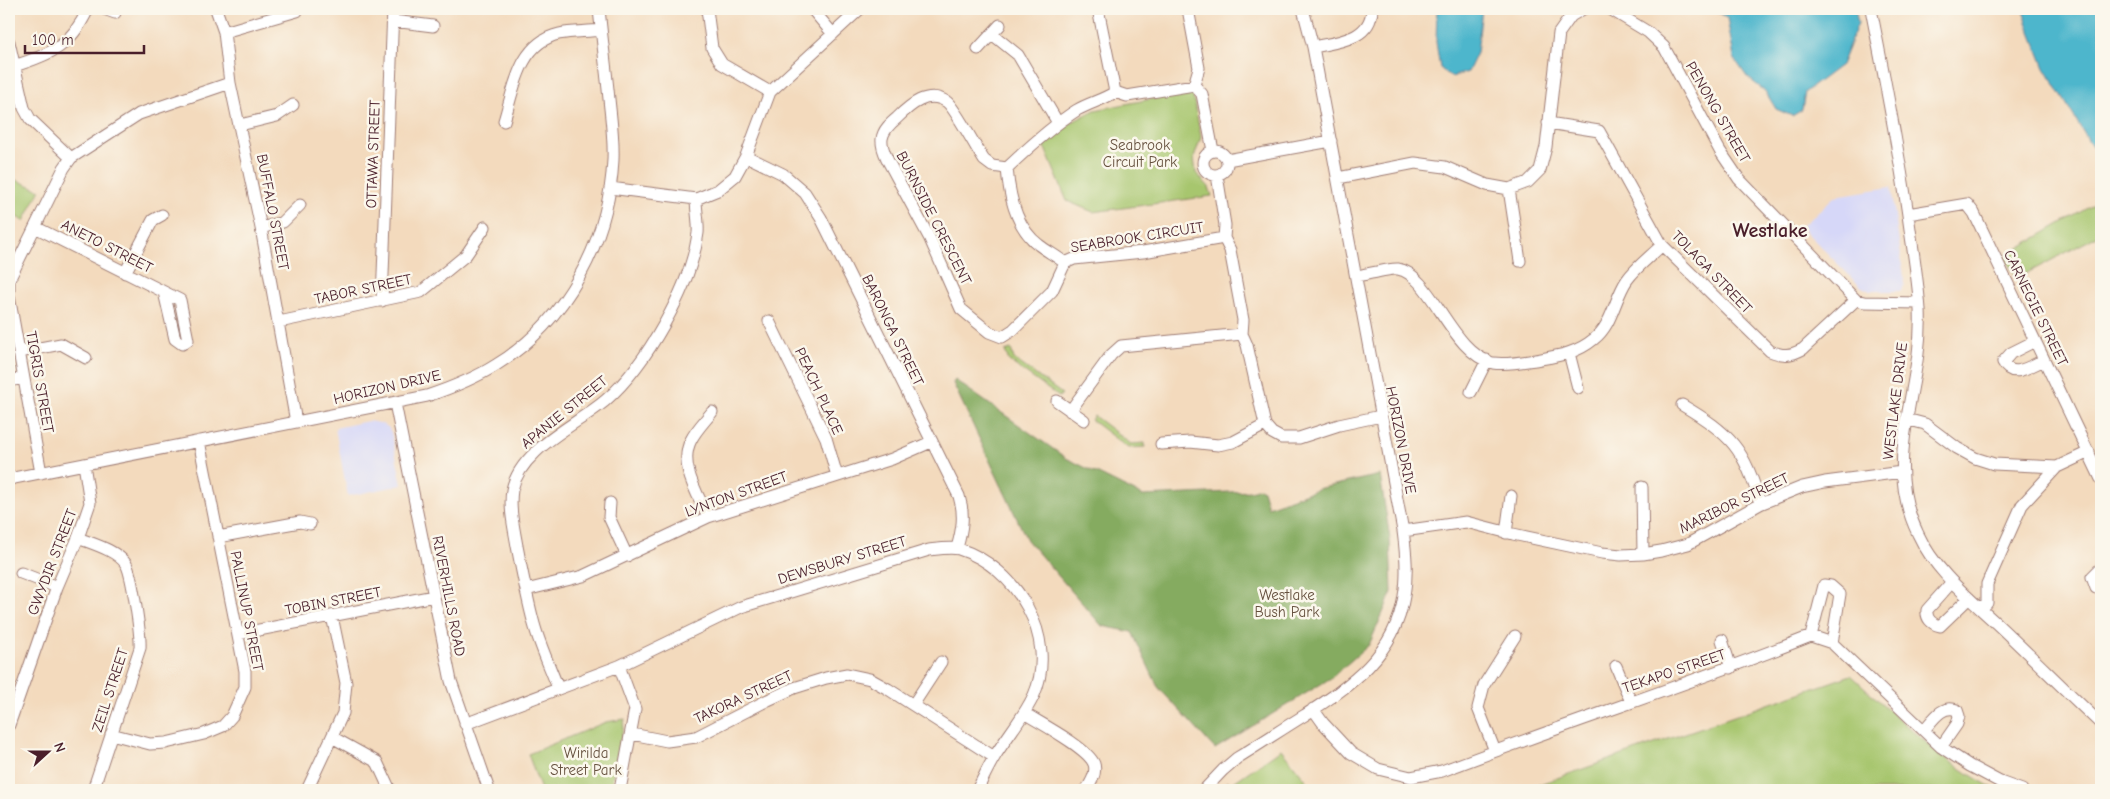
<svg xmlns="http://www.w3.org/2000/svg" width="2110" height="799" viewBox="0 0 2110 799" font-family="'Comic Neue',sans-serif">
  <rect width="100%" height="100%" fill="#fbf7ec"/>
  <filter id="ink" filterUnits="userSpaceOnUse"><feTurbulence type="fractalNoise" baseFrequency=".02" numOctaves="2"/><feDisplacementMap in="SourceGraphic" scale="10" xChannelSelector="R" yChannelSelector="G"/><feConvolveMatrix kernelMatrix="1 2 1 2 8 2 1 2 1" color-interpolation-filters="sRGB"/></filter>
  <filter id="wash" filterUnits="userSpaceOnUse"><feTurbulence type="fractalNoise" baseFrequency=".0096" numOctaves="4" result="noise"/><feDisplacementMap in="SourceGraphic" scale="20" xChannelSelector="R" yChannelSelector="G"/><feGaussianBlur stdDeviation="1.12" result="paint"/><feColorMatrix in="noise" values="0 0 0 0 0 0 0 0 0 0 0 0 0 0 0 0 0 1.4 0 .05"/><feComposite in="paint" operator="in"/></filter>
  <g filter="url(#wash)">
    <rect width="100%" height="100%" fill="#f3dabd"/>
    <path fill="#d6d7f8" d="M1891 187 1905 284 1901 291H1870L1860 286 1801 227 1835 196Z
      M368 421 380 423 388 427 391 432 402 485 348 496 335 428Z"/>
    <path fill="#a7c66e" stroke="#78724c" d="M1192 91 1201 137 1194 158 1196 173 1209 187 1212 196 1093 212 1067 201 1044 146 1072 122 1095 110Z
      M9 177 40 190 24 221 9 213Z
      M2101 200V234L2016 279 2005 256Z
      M1011 349 1014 359 1062 394 1059 397 1009 361 1005 351Z
      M1094 416 1131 444 1145 443V447L1128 448 1091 420Z
      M1851 675C1897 717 1941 762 1997 790H1523Z
      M625 719 610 790H541L528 754 606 722Z
      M1281 749 1314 790H1222L1228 781 1231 784Z"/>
    <path fill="#85ab61" stroke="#686546" d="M955 380 1066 458 1143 496 1251 491 1259 488 1263 490 1268 507 1321 488 1380 475 1390 539 1392 592 1369 645 1331 678 1215 749 1158 687 1132 632 1102 626 1027 540 953 383Z"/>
    <path fill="#4eb6cc" stroke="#4c6a7c" d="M1437 9H1482L1477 53 1468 72 1451 77 1440 68 1436 42Z
      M1713 9H1855L1858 23 1841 65 1805 92 1802 110 1792 116 1776 109 1765 91 1747 77 1734 58 1727 18Z
      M2022 9H2101V168L2097 155 2045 68Z"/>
  </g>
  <g filter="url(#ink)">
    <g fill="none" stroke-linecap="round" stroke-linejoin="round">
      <defs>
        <path id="minor" d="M104 9 115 13
          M216 9 224 32 230 83 261 228 296 422
          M707 9 712 48 722 64 770 92
          M812 9 833 34
          M1098 9 1115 92
          M1188 9 1199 68 1194 85
          M1610 9 1648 32 1664 47 1720 151 1739 179 1856 300 1864 302 1919 303
          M1871 9C1885 80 1899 150 1909 222 1913 251 1918 280 1920 310 1924 389 1880 456 1918 534 1935 571 1968 597 1997 624 2032 657 2066 691 2101 724
          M393 21 433 26
          M224 32 297 11
          M992 34 1018 55 1058 123
          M9 42 24 108 30 119 71 158
          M1313 47C1337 42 1371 40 1372 9
          M978 49 1000 25
          M14 66C52 54 71 46 88 9
          M504 121C514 89 519 43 559 34 572 31 587 32 601 30
          M1548 123 1599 131 1662 245 1770 351C1783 356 1790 356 1803 349L1856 300
          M240 125 277 116 293 105
          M1203 163a12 12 0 1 1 24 0a12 12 0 1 1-24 0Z
          M1213 151 1202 94 1194 85 1127 96 1115 92C1103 100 1089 103 1077 110 1052 126 1028 148 1007 168 1009 195 1016 228 1039 245 1048 252 1057 256 1065 263L1074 259 1143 252 1224 238
          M746 156 783 174 805 193 821 218 959 496C965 515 962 530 957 548
          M1227 160 1331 141
          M1007 168 992 166 984 160C977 150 955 108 947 102 928 89 910 105 897 118 891 123 883 130 882 139 881 147 885 154 888 161L930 239 961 309 989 332 1002 337 1013 330 1052 291 1065 263
          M1217 175 1225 225 1224 238 1230 250 1243 320 1242 334 1247 345 1265 425 1272 433 1281 438H1299L1339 425 1381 416
          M1338 178 1415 163 1445 167 1487 185 1509 189 1528 182 1540 170 1546 147 1559 33 1571 16 1583 9
          M610 188 696 199 718 190 735 176 746 156 770 92 860 9
          M1509 189 1520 261
          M1908 214 1967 204 1974 213 2101 479
          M35 227 180 300 188 340 182 344 175 339 164 292
          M261 228 283 222 300 205
          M125 273 153 220 162 215
          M1356 276C1365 275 1390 268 1398 269 1431 274 1452 354 1493 363 1506 365 1522 362 1535 360 1557 356 1576 354 1594 339 1613 324 1614 299 1627 280 1636 267 1651 256 1662 245
          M9 291V280L64 168 71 158 139 114 230 83
          M9 296 41 473
          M382 301 393 9
          M769 321 826 438 837 476
          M279 322 421 292 466 255 485 227
          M2035 341 2011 353 2003 362C2012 380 2030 366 2044 360
          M19 352 61 344 86 358
          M1569 353 1578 388
          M9 381 23 378
          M1471 392 1487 360
          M1057 401 1084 420
          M395 403 451 681 489 790
          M1682 405C1730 433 1746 450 1760 504
          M1070 411 1111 355 1121 346 1242 334
          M1906 419 1925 424 1957 448 1975 458 1994 464 2057 467 2089 452
          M1161 444 1190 442 1218 445 1233 442 1265 425
          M9 479 427 396C451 388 474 379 496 365 566 322 609 241 613 160 614 139 611 119 609 99 606 69 602 39 599 9
          M1642 487 1643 554
          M610 503 609 517 627 556
          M708 517C698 494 678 465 691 440 696 430 705 421 712 412
          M1403 531 1466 522 1513 534 1602 553 1621 555 1643 554 1661 551 1688 544 1760 504 1802 487 1825 482 1902 472
          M1506 533 1511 496
          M218 537 300 522 310 524
          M78 538C93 544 116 550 126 564 132 574 141 635 140 648L93 790
          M2101 568 2092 577 2096 588 2101 589
          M21 573 57 587
          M1952 582 1927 610C1926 618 1931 624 1940 626L1969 598
          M526 590 583 576 708 517 892 459 931 442
          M1981 609 1987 603V584L2022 505 2057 467
          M238 634 434 596
          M1811 636 1824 585 1831 586 1840 594 1832 643
          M1722 640 1731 668
          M619 666 635 709 620 790
          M1616 666 1631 702
          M558 688C550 667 540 646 534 624 527 598 522 572 517 546 514 528 509 509 512 490 520 449 577 425 606 400 646 365 691 287 698 233 699 223 696 210 696 199
          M913 705 941 662
          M1313 709 1323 723 1351 753 1378 769 1411 777 1442 771C1565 724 1690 684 1811 636L1832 643 1941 747 1970 766 2000 782 2022 790
          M1024 713C1040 723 1088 748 1094 764 1097 773 1091 783 1086 790
          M465 724 619 666 741 607 929 550C938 549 951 547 959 549 1016 567 1059 637 1034 695 1024 717 1007 736 995 756 988 767 983 779 977 790
          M9 725 57 587 78 538 90 503 84 464
          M1924 730C1933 720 1942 704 1957 710L1959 716 1957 724 1941 747
          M111 734 150 744 166 743 204 734 223 726 232 716 245 687V671L199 441
          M632 734 667 741 696 737 768 700 794 688 826 678 847 674 870 679 888 689 994 757
          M332 737 377 762 390 790
          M1495 751 1478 708 1484 685 1515 636
          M307 790 343 713 346 683 332 616
          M1204 790 1223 770 1237 758C1260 744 1282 729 1305 715 1351 685 1395 655 1404 596 1408 574 1406 553 1403 531L1313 47 1303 9"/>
      </defs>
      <use href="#minor" stroke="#9e7c74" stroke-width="13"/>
      <use href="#minor" stroke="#fff" stroke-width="11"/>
    </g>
  </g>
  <g text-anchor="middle" stroke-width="5" stroke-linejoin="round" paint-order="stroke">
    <g font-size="15" fill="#4a1f2b" stroke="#fbf7ec">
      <text transform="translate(1718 112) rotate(60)" y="5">PENONG STREET</text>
      <text transform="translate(373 154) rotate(-88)" y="5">OTTAWA STREET</text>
      <text transform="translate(273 212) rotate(79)" y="5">BUFFALO STREET</text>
      <text transform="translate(934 218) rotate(63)" y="5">BURNSIDE CRESCENT</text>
      <text transform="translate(1137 237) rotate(-9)" y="5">SEABROOK CIRCUIT</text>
      <text transform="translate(107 246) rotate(27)" y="5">ANETO STREET</text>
      <text transform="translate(1712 272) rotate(46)" y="5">TOLAGA STREET</text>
      <text transform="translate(363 289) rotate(-12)" y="5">TABOR STREET</text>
      <text transform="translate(2036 308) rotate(64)" y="5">CARNEGIE STREET</text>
      <text transform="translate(893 330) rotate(64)" y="5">BARONGA STREET</text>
      <text transform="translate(40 382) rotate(80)" y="5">TIGRIS STREET</text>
      <text transform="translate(387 387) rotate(-13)" y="5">HORIZON DRIVE</text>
      <text transform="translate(819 391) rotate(65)" y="5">PEACH PLACE</text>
      <text transform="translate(1895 401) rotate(-83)" y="5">WESTLAKE DRIVE</text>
      <text transform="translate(564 412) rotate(-39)" y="5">APANIE STREET</text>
      <text transform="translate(1401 440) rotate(79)" y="5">HORIZON DRIVE</text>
      <text transform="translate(736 494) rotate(-20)" y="5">LYNTON STREET</text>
      <text transform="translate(1734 503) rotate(-26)" y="5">MARIBOR STREET</text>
      <text transform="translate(842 560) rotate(-17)" y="5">DEWSBURY STREET</text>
      <text transform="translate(52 562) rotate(-69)" y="5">GWYDIR STREET</text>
      <text transform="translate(449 596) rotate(79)" y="5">RIVERHILLS ROAD</text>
      <text transform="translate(333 601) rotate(-11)" y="5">TOBIN STREET</text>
      <text transform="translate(247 611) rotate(79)" y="5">PALLINUP STREET</text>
      <text transform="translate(1674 671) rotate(-19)" y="5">TEKAPO STREET</text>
      <text transform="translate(110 690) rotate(-72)" y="5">ZEIL STREET</text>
      <text transform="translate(743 697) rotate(-25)" y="5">TAKORA STREET</text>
    </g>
    <g font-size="15" fill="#66513f" stroke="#fbf7ec">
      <text x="1140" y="150">Seabrook<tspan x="1140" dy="17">Circuit Park</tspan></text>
      <text x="1287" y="600">Westlake<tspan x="1287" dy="17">Bush Park</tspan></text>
      <text x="586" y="758">Wirilda<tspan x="586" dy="17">Street Park</tspan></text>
    </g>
    <g font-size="20" font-weight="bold" fill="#4a1f2b" stroke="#fbf7ec">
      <text x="1770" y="237">Westlake</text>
    </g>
  </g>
  <rect width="2110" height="799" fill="none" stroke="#fbf7ec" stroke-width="30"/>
  <g transform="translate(48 752) rotate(69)" stroke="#fbf7ec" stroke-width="4" paint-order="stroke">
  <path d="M0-4L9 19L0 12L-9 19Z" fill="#4a1f2b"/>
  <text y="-8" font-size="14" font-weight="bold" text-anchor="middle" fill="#4a1f2b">N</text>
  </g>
  <path d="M25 45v8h119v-8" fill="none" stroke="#4a1f2b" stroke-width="2.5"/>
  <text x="32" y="45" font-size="15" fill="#4a1f2b" stroke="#fbf7ec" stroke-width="4" paint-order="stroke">100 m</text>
</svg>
